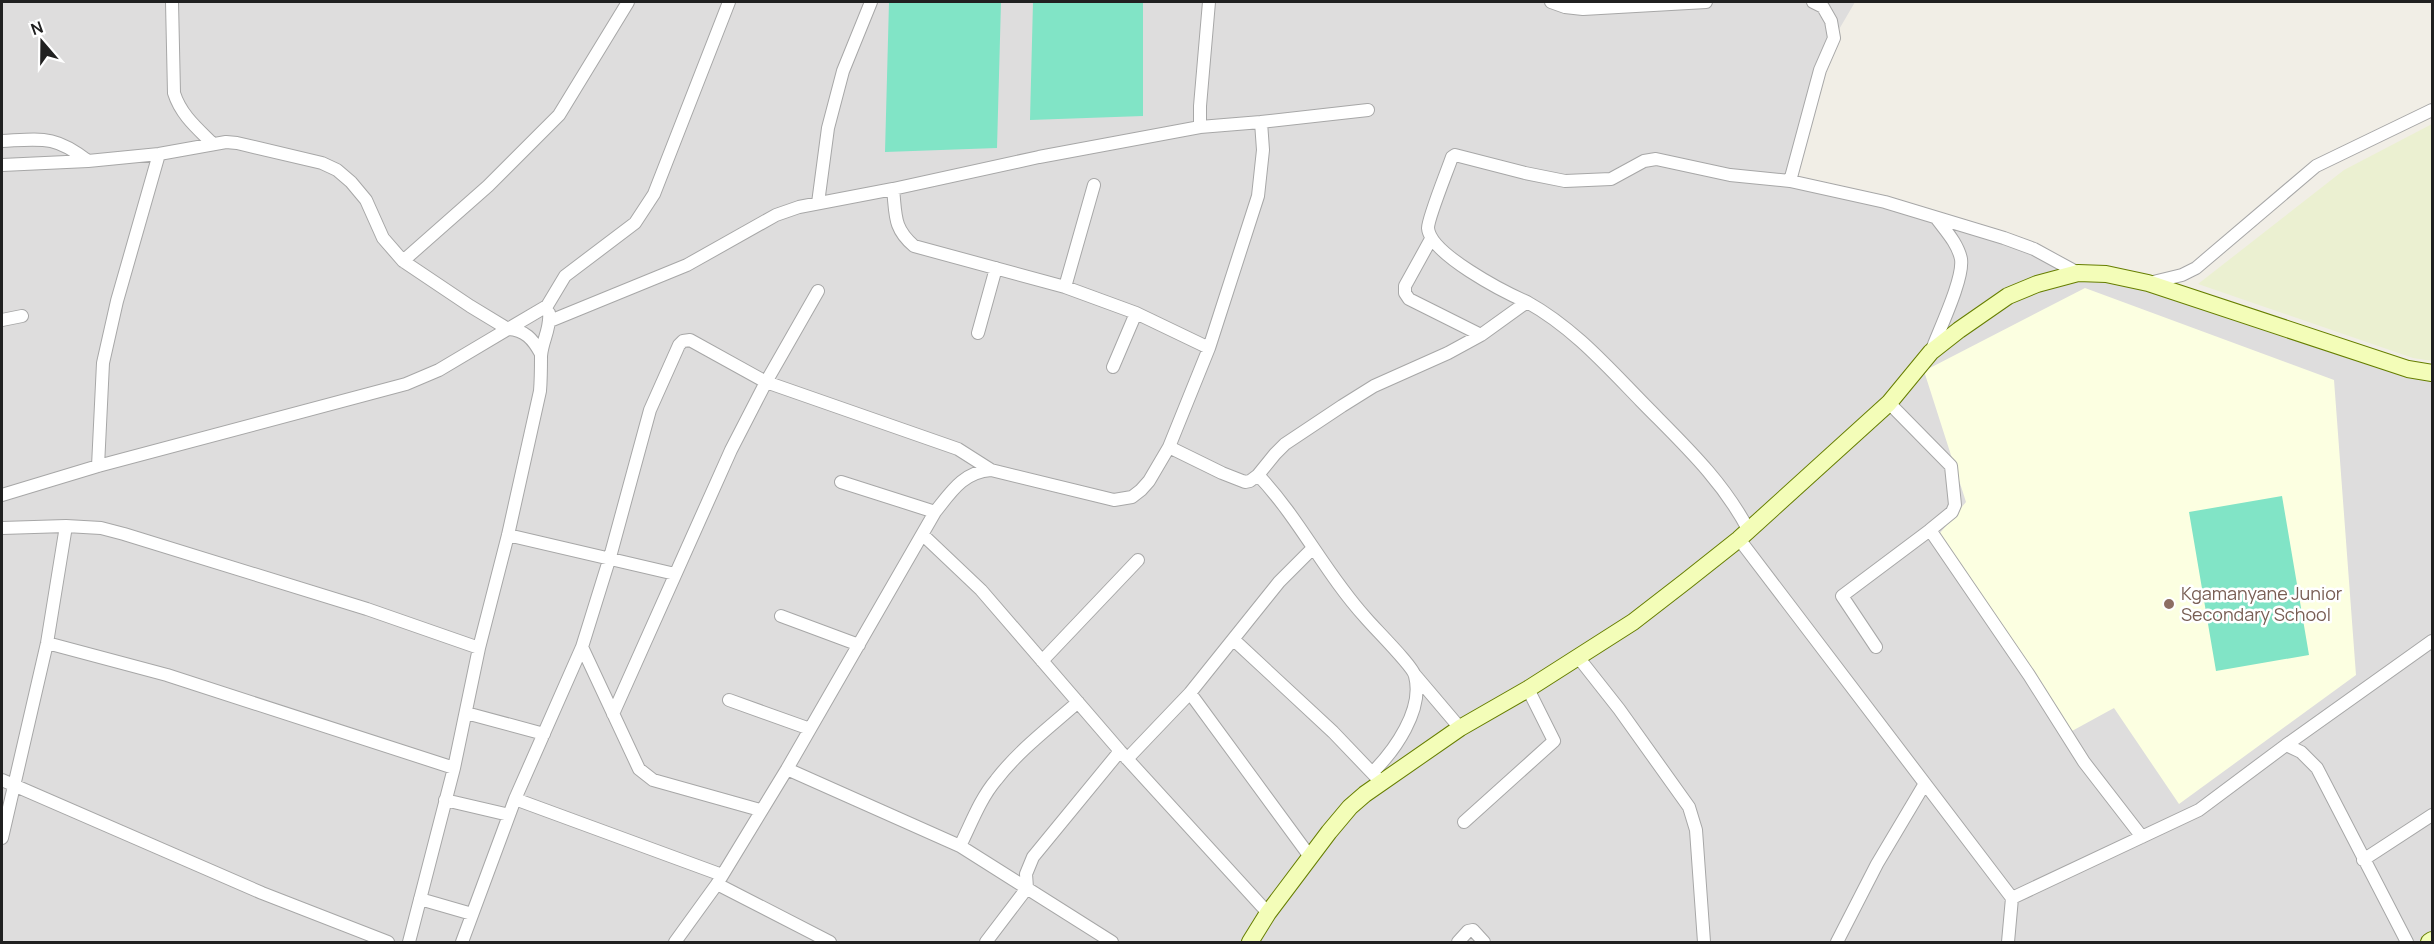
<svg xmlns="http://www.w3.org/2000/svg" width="2434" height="944" viewBox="0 0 2434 944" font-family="Manrope,sans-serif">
  <rect width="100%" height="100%" fill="#f1eee6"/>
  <path fill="#dedddd" d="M2 2H1855L1834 38 1790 181 2004 238 2078 273 2106 274 2432 373V942H2Z"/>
  <path fill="#fcffe1" d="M2085 288 2334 380 2356 675 2179 804 2114 708 2072 731 1940 533 1966 502 1924 371Z"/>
  <path fill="#ebf0d1" d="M2432 124V361L2413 358 2198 284 2344 170Z"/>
  <path fill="#81e4c6" d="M889 2H1001L997 148 885 152Z
    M1033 2H1143V116L1030 120Z
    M2282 496 2309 655 2216 671 2189 512Z"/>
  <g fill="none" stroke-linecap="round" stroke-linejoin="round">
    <defs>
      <path id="street" d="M172 2 174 93C181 115 197 128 213 144
        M1551 2 1565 7 1583 9 1706 2
        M1813 2 1823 7 1831 21 1834 38 1820 70 1790 181 1885 202 2004 238 2034 249 2078 273
        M1261 122 1368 110
        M2 141C42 139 55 135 88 161
        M2 165 88 161 159 154 226 142 237 143 322 163 337 170 351 182 366 200 383 238 403 261 470 306 508 329 547 306 565 276 635 223 654 194 729 2
        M893 189 1039 157 1200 127
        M818 203 828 128 843 71 871 2
        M1431 239 1405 286V293L1409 299 1481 335
        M403 261 488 186 559 115 628 2
        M2149 283 2182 275 2196 268 2316 166 2432 110
        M1065 287 1094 185
        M1527 302C1504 292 1430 254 1428 228 1428 218 1448 169 1452 157L1455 155 1525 173 1565 181 1611 179 1644 161 1656 159 1730 175 1790 181
        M2 320 22 316
        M550 321 687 265 776 215 799 207 893 189C896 215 893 228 914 246L1065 287 1136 313 1209 348
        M978 333 996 268
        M1931 352C1939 330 1964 279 1961 259 1958 244 1946 231 1937 219
        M1113 367 1136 313
        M1889 403 1951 466 1955 505 1952 512 1930 530 2029 675 2084 762 2142 837
        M1169 447 1222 473 1245 482 1250 481 1258 475 1275 454 1285 444 1342 406 1374 386 1448 353 1481 335 1527 302C1572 327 1605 364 1641 401 1681 442 1722 479 1749 531
        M98 466 103 363 117 301 159 154
        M1258 475C1299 518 1325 573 1365 617 1374 628 1413 666 1415 676 1424 710 1394 751 1373 772
        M841 482 935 512
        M2 495 98 466 406 384 439 370 508 329C525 330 533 339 541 354
        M66 526 101 528 124 534 367 609 479 648
        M2 528 66 526 47 643 2 838
        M508 535 675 574
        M923 535 981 590 1120 751 1268 913
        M1739 539 2012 898 2008 942
        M781 616 859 645
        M1234 640 1333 732 1378 779
        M47 643 167 675 454 768
        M582 647 639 769 653 780 760 810
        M1876 647 1842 596 1930 530
        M1578 657 1619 709 1689 807 1696 830 1704 942
        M1042 661 1138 560
        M1415 675 1460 728
        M1190 693 1311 858
        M729 700 810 729
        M466 713 544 734
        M613 714 731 450 766 382 818 291
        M2286 745 2301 752 2317 768 2407 942
        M1127 759 1190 693 1279 582 1312 549
        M787 769 960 846 1112 942
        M2 780 262 893 388 942
        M515 799 722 875
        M445 800 509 815
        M1464 822 1554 741 1528 689
        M960 846C971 824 980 799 996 780 1019 750 1050 727 1078 702
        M2363 860 2432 815
        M717 884 830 942
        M2012 898 2199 810 2286 745 2432 641
        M420 899 472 914
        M409 942 454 768 479 648 508 535 540 391C541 379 541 368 541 356 542 341 551 328 549 313
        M462 942 515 799 582 647 610 557 650 410 679 345 683 341 690 340 766 382 958 449 991 470
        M675 942 717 884 787 769 935 512C951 492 963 472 991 470L1114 500 1132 497 1141 490 1149 481 1169 447 1209 348 1258 196 1263 150 1261 122 1200 127V106L1209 2
        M986 942 1027 888 1026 874 1033 857 1120 751
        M1458 942 1468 931 1473 930 1484 942
        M1837 942 1877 864 1924 785"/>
      <path id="secondary" d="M1250 942 1268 913 1329 832 1350 807 1365 794 1460 728 1528 689 1633 622 1686 581 1739 539 1889 403 1931 352 1959 330 2008 296 2037 284 2078 273 2106 274 2148 283 2408 369 2432 373
        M2429 942 2432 940"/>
    </defs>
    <use href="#street" stroke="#a7a7a7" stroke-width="14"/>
    <use href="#secondary" stroke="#667e00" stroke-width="18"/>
    <use href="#street" stroke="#fff" stroke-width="12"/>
    <use href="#secondary" stroke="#f3fdb8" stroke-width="16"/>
  </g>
  <circle fill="#8d6e63" stroke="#fff" stroke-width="2" cx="2169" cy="604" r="6"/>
  <g text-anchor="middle" stroke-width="5" stroke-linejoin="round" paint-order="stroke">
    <g font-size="18" fill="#785e54" stroke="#fff" text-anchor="start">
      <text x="2181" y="600">Kgamanyane Junior<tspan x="2181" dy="21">Secondary School</tspan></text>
    </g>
  </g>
  <rect width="2434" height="944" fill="none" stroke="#202020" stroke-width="6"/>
  <g transform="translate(42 42) rotate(340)" stroke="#ffffff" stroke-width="4.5" paint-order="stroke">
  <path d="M0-4.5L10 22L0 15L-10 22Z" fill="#202020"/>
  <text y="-9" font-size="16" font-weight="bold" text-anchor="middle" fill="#202020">N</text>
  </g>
</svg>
